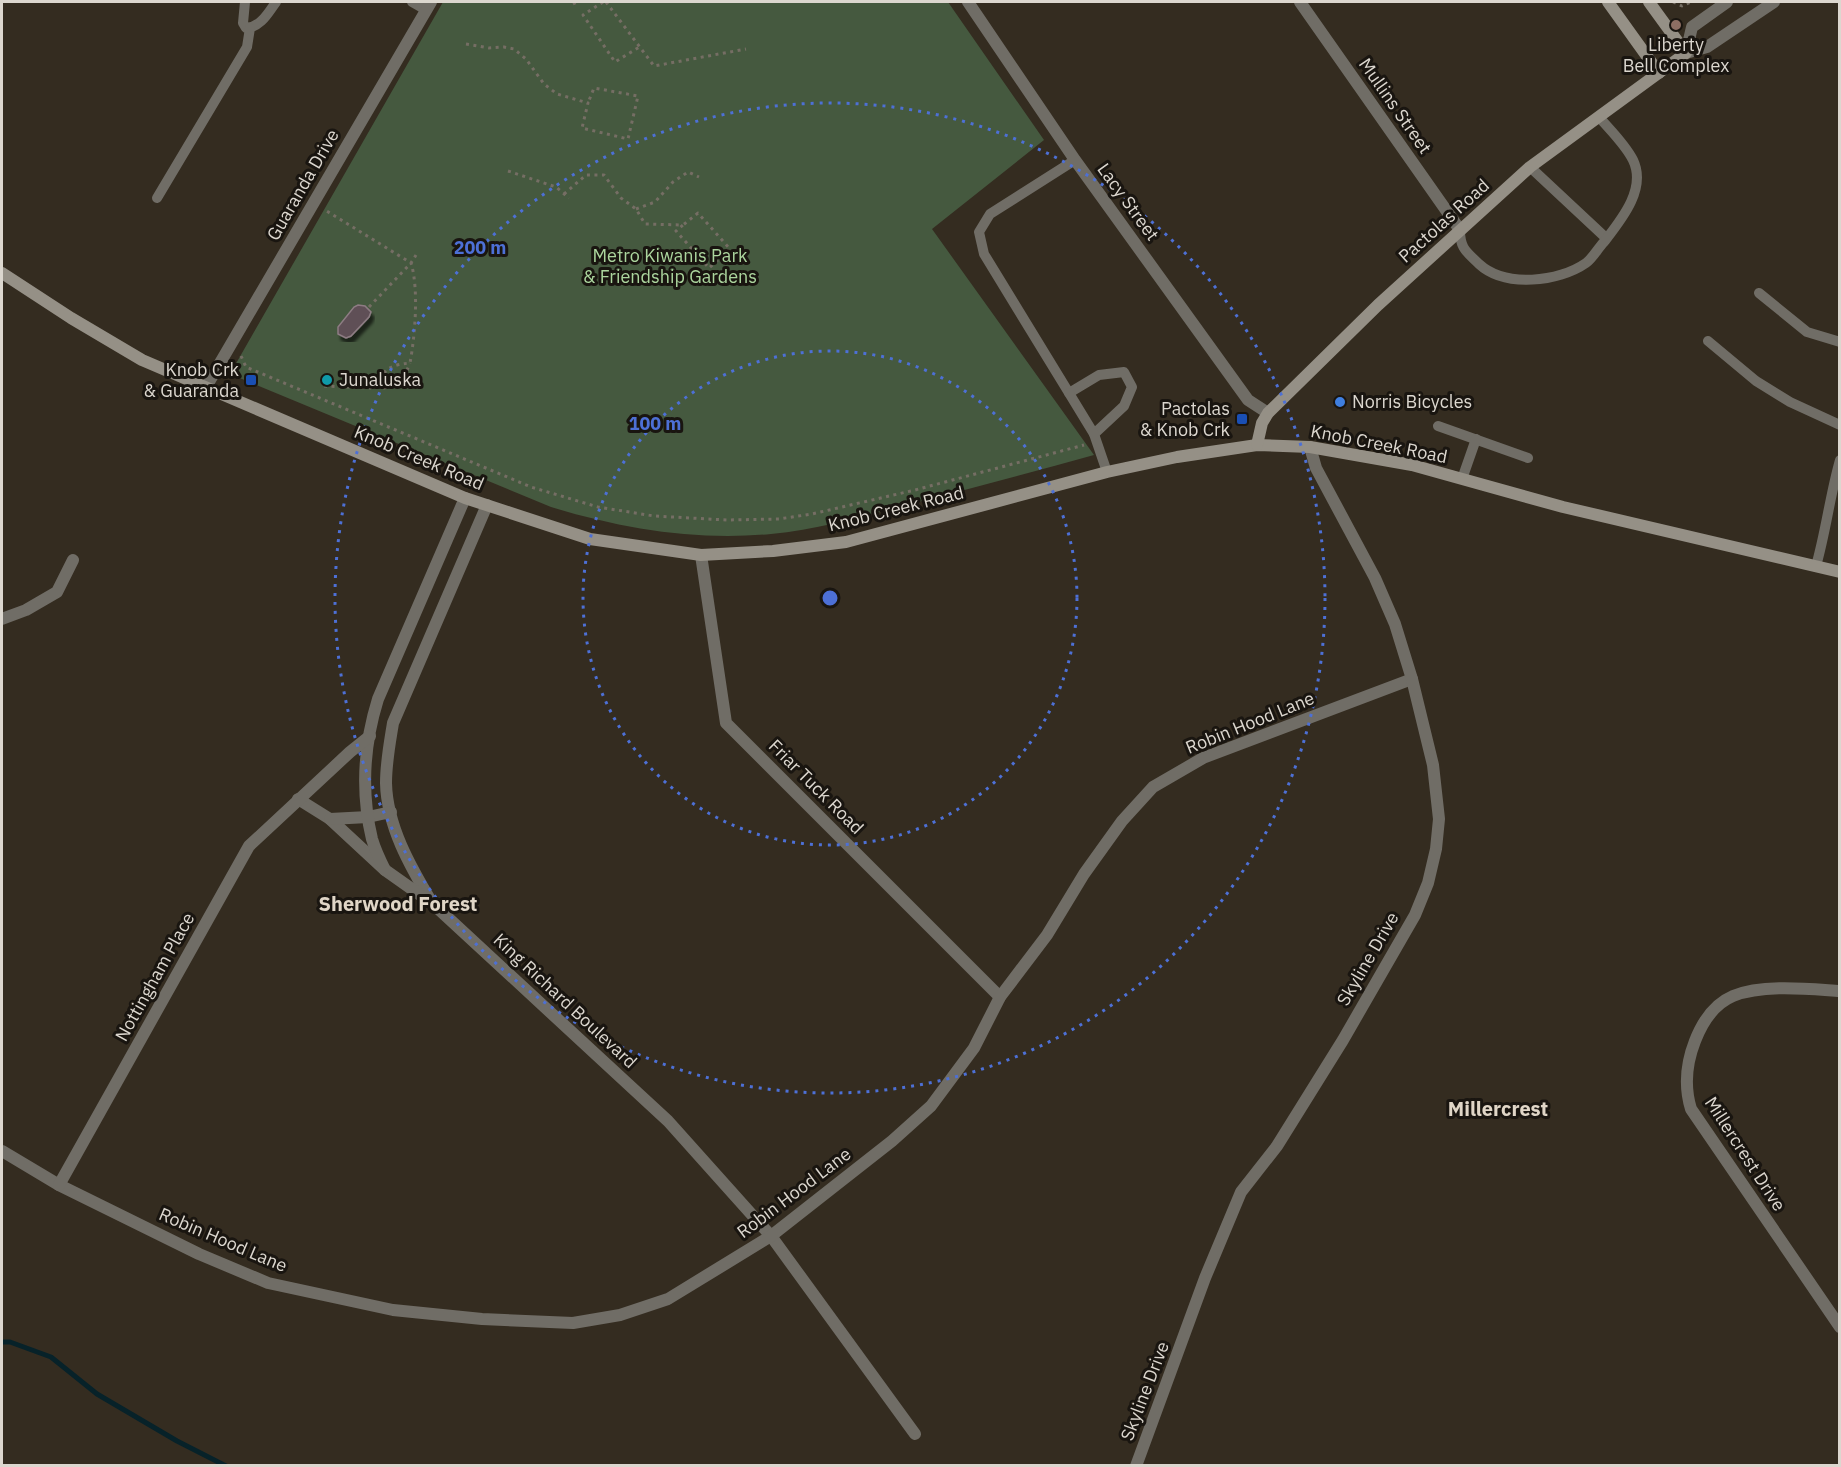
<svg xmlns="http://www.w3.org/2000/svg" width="1841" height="1467" font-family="'IBM Plex Sans',sans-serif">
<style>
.green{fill:#45593f}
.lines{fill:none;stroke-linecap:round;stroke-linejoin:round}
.stream{stroke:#072229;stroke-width:5}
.building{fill:#5f4f56;stroke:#8d7c83;stroke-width:1.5;filter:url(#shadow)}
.path{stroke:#756e64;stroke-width:3;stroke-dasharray:3 4.5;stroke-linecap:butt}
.lane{stroke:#706d66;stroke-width:10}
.street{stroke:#706d66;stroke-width:12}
.secondary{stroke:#959086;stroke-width:12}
.ring{fill:none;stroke:#4d70d6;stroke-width:3;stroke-dasharray:3 6}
.education-dot{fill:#8d6e63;stroke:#191510;stroke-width:2}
.transit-dot{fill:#1a4fb4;stroke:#191510;stroke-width:2}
.culture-dot{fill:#0f9aa8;stroke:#191510;stroke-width:2}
.shop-dot{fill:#3f7fe0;stroke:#191510;stroke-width:2}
.labels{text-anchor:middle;stroke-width:6;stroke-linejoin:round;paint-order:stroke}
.poi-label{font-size:18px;fill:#dcd7cf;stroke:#191510;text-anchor:end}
.street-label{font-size:18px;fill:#dcd7cf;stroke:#191510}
.park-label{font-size:18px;fill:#acd69e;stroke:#191510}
.neighbourhood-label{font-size:20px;font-weight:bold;fill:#e0d6c7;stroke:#191510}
.centre{fill:#4d70d6;stroke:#191510;stroke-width:3}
.ring-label{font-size:18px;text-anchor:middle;font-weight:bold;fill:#4d70d6;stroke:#191510;stroke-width:6;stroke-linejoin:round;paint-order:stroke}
</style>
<defs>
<filter id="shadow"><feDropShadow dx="3" dy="5.5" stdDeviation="1.5" flood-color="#0009"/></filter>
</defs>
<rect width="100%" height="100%" fill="#342c20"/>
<path class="green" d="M443 2H948L1044 140 932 229 1094 455C1037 471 980 486 922 501 872 514 823 529 771 534 696 541 623 529 551 507L230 374Z"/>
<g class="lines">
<path class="stream" d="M2 1342H10L51 1357 97 1394 177 1441 226 1466"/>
</g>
<path class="building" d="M358 305 365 306 371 312 369 317 351 336 346 338 338 334V327L354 307Z"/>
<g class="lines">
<g class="path">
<path d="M603 2 583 15 615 62 641 46"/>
<path d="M606 2 654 66 746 49"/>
<path d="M1673 2 1682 6 1691 2"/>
<path d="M573 4 577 2"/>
<path d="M466 44 489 48 504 47 514 49 526 59 544 84 557 94 588 103 582 128 628 139 638 96 594 88 588 103"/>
<path d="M508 171 556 187 569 198"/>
<path d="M564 194 586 175H604L621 198 636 209 645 224 683 225 676 231 709 268 730 249 698 213 683 225"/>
<path d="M636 209 655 202 673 182 688 172 699 177"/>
<path d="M369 307 411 263 416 255"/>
<path d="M241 356 246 367 531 487 598 507 654 516 727 520 779 519 812 514 915 490 1084 445"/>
<path d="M377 385 384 388C398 384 405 377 410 363"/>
<path d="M324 386 370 388 377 385C385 367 392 365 410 363 415 336 419 289 411 263L325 210"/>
</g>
<g class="lane">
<path d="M245 2 243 23 246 28C261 27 268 13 276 2"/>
<path d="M412 2 426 10"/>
<path d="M1075 160 990 214 979 232 984 254 1069 393 1099 375 1124 372 1132 387 1124 406 1094 434"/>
<path d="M1530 167 1606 238"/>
<path d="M157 198 247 47 250 28"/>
<path d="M1460 230C1460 249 1467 252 1479 264 1505 288 1559 282 1586 263 1593 258 1598 248 1604 242 1621 220 1647 189 1633 160 1625 144 1610 130 1599 117"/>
<path d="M1759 293 1807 332 1840 342"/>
<path d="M1708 341 1756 381 1790 402 1840 425"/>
<path d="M1069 393 1094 434 1107 472"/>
<path d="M1438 426 1528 458"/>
<path d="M1462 479 1476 439"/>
<path d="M1816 566C1826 531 1830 495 1840 460"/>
</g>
<g class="street">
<path d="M968 2 1075 160 1248 400 1268 413"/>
<path d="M1300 2 1460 230"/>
<path d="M1727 2 1692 27 1686 53 1707 47 1774 2"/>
<path d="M206 387 431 2"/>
<path d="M487 505 393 723C390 742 386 762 386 783 387 826 410 866 432 903L668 1121 771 1236 915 1434"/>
<path d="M701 555 726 723 1000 997"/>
<path d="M2 619 26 610 57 592 73 560"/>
<path d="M298 799 330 819 385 870 426 899"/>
<path d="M330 819 368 817 391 812"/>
<path d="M385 870C380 860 375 849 372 839 361 793 364 744 378 699L465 498"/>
<path d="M1840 991C1808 989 1763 984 1733 996 1714 1004 1702 1023 1695 1041 1686 1064 1684 1086 1691 1109L1840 1327"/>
<path d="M2 1151 59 1185 199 1254 268 1283 393 1310 482 1319 573 1323 620 1315 668 1299 771 1236 892 1141 931 1106 974 1048 1000 997 1047 935 1084 874 1122 821 1153 787 1203 758 1412 679"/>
<path d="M59 1185 249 846 350 752 370 736"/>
<path d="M1136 1466 1205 1278 1241 1192 1277 1146 1343 1040 1415 915 1428 883 1436 849 1439 819 1433 765 1412 679 1395 624 1375 578 1316 468 1310 447"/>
</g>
<g class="secondary">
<path d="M1608 2 1659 73"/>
<path d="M2 273 71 318 142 360 465 498 590 539 701 555 773 551 846 542 1107 472 1177 457 1257 445 1310 447 1412 465 1563 507 1840 572"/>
<path d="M1257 445 1262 423 1268 413 1378 305 1530 167 1686 53 1649 2"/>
</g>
</g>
<g class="ring">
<circle cx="830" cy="598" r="247"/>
<circle cx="830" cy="598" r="495"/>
</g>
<circle class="education-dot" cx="1676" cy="25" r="6"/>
<g class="transit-dot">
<rect x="245" y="374" width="12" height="12" rx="3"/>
<rect x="1236" y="413" width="12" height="12" rx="3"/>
</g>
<circle class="culture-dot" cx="327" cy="380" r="6"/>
<circle class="shop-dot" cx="1340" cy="402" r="6"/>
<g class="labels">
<g class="poi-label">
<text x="1676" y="51" text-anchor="middle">Liberty<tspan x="1676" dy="21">Bell Complex</tspan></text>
<text x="239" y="376">Knob Crk<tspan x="239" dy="21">&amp; Guaranda</tspan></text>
<text x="339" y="386" text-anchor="start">Junaluska</text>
<text x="1352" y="408" text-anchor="start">Norris Bicycles</text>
<text x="1230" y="415">Pactolas<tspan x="1230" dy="21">&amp; Knob Crk</tspan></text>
</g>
<g class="street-label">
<text transform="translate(1395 106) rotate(55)" y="6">Mullins Street</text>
<text transform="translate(303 185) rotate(-60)" y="6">Guaranda Drive</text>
<text transform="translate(1128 202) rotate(54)" y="6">Lacy Street</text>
<text transform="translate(1444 221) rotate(-42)" y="6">Pactolas Road</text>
<text transform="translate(1379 444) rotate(11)" y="6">Knob Creek Road</text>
<text transform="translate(419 458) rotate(23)" y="6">Knob Creek Road</text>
<text transform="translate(896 509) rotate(-14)" y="6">Knob Creek Road</text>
<text transform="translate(1250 723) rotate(-22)" y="6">Robin Hood Lane</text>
<text transform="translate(816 787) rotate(45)" y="6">Friar Tuck Road</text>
<text transform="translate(1368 959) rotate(-60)" y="6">Skyline Drive</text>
<text transform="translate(155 977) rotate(-61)" y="6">Nottingham Place</text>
<text transform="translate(565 1001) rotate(43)" y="6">King Richard Boulevard</text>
<text transform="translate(1745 1154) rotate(57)" y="6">Millercrest Drive</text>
<text transform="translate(794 1193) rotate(-37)" y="6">Robin Hood Lane</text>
<text transform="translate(223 1240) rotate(23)" y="6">Robin Hood Lane</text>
<text transform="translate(1145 1391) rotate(-69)" y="6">Skyline Drive</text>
</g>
<g class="park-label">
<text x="670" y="262">Metro Kiwanis Park<tspan x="670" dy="21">&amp; Friendship Gardens</tspan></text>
</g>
<g class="neighbourhood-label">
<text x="398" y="911">Sherwood Forest</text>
<text x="1498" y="1116">Millercrest</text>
</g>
</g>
<circle cx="830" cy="598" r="9" class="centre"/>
<g class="ring-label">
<text x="480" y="254">200 m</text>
<text x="655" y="430">100 m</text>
</g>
<rect width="1841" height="1467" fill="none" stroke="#dcd7cf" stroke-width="6"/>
</svg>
